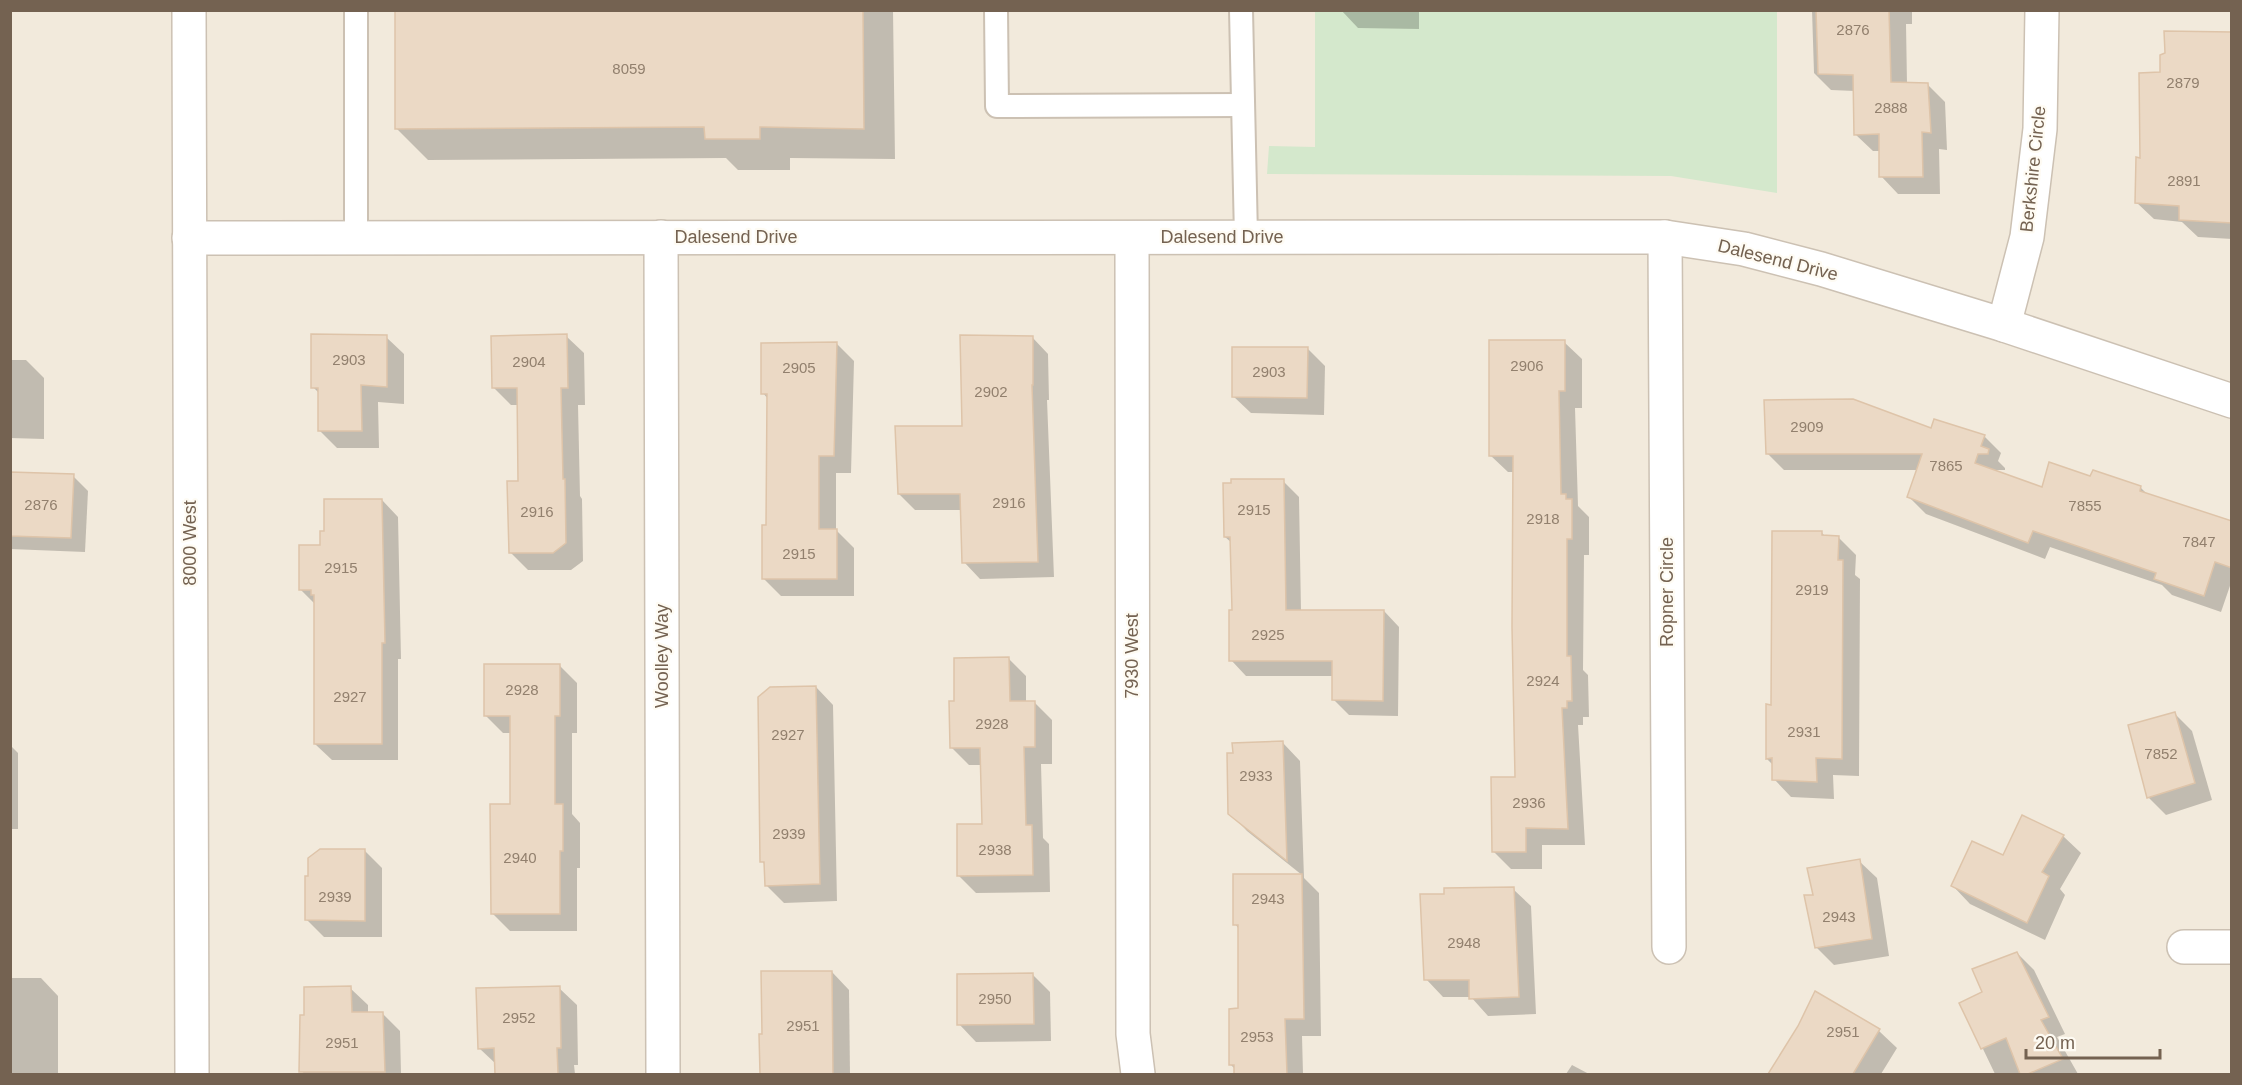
<svg xmlns="http://www.w3.org/2000/svg" width="2242" height="1085" font-family="Arial,sans-serif">
<style>
.residential{fill:#f2eadc}
.green{fill:#d4e8cc}
.shadow{fill:#0003}
.building{fill:#ebd9c5;stroke:#dec4a9;stroke-width:1.5}
.lines{fill:none;stroke-linecap:round;stroke-linejoin:round}
.service-casing{stroke:#ccc1b3;stroke-width:26}
.minor-casing{stroke:#ccc1b3;stroke-width:36}
.tertiary-casing{stroke:#ccc1b3;stroke-width:36}
.service{stroke:#fff;stroke-width:22}
.minor{stroke:#fff;stroke-width:33}
.tertiary{stroke:#fff;stroke-width:33}
.labels{text-anchor:middle;stroke-width:4.5;stroke-linejoin:round;paint-order:stroke}
.number-label{font-size:15px;fill:#92806e}
.street-label{font-size:18px;fill:#746251;stroke:#fefbf3}
</style>
<rect width="100%" height="100%" fill="#fbf7ed"/>
<rect class="residential" x="11" y="11" width="2220" height="1063"/>
<path class="green" d="M1315 11H1777V193L1671 176 1267 174 1269 146 1315 147Z"/>
<g class="shadow">
<path d="M397 10H893L895 159 790 158V170H738L726 158 428 160 397 129Z"/>
<path d="M1341 10H1419V29L1358 28Z"/>
<path d="M1812 10H1912V24H1906L1907 84H1927L1945 102 1947 150 1939 149 1940 194H1898L1881 176 1880 151H1873L1855 134V91L1831 90 1814 73Z"/>
<path d="M2232 33V239L2198 237 2182 222 2154 219 2136 202 2141 159 2161 74Z"/>
<path d="M566 336 584 353 585 405H578L580 496 582 499 583 561 571 570H528L510 552 520 482 519 405H511L493 387Z"/>
<path d="M386 337 404 354V404L378 402 379 448H337L320 431 319 393 313 387Z"/>
<path d="M1032 337 1048 354 1049 400H1047L1054 577 980 579 964 562 962 510H915L899 494 963 428Z"/>
<path d="M1564 342 1582 359V408H1575L1578 506 1589 517V555H1584L1583 670 1588 675 1589 717H1583V725H1578L1585 845H1542V869H1511L1494 852 1517 778 1515 472H1508L1490 455Z"/>
<path d="M836 343 854 361 851 473H836V530L854 548V596H781L763 578 767 527 768 399 763 393Z"/>
<path d="M1307 348 1325 366 1324 415 1251 413 1233 396Z"/>
<path d="M10 360H26L44 378V439L10 438Z"/>
<path d="M1932 430 1984 436 2001 453 1998 461 2005 468V470H1991L2043 488 2091 478 2140 487 2148 495 2232 523V580L2221 612 2172 595 2162 585 2050 547 2045 559 1926 514 1909 497 1918 470H1784L1767 453Z"/>
<path d="M10 473 73 476 88 491 85 552 10 549Z"/>
<path d="M1283 481 1299 497 1301 611H1384L1399 627 1398 716 1349 715 1333 699 1334 676H1246L1231 660 1234 611 1232 543 1225 537Z"/>
<path d="M382 500 398 517 401 659H398V760H332L315 744V604L301 590 321 546Z"/>
<path d="M1822 533 1826 537H1838L1856 555 1855 575 1860 579 1859 776 1833 775 1834 799 1791 797 1774 779 1773 765 1767 759 1772 706Z"/>
<path d="M1009 659 1026 676V702H1034L1052 720V764H1041L1043 838 1049 844 1050 892 976 893 959 876 984 825 982 765H969L951 747 955 702Z"/>
<path d="M559 665 577 683V733H572V814L580 823V868H577V931H510L492 913 511 805V733H503L486 716Z"/>
<path d="M816 687 833 705 837 901 784 903 766 885 765 865 762 861Z"/>
<path d="M2175 714 2192 731 2212 800 2166 815 2149 798 2129 726Z"/>
<path d="M1283 743 1300 761 1304 878 1319 893 1321 1036H1302L1303 1074H1236V1070L1230 1064 1239 1009V929L1235 924V875H1302L1247 831 1230 813Z"/>
<path d="M10 745 18 753V829H10Z"/>
<path d="M2063 836 2081 853 2060 889 2065 895 2045 940 1970 904 1953 886 2003 857Z"/>
<path d="M364 850 382 868V937H324L306 919Z"/>
<path d="M1859 861 1877 878 1889 956 1834 965 1816 947 1815 896Z"/>
<path d="M1513 889 1531 906 1536 1014 1488 1016 1471 997H1443L1426 979 1446 895Z"/>
<path d="M2017 953 2034 970 2065 1034 2057 1037 2078 1074H1995L1961 1003 1984 993Z"/>
<path d="M832 972 849 990 850 1074H761V1035Z"/>
<path d="M1033 975 1050 992 1051 1041 976 1042 959 1024Z"/>
<path d="M10 978H41L58 996V1074H10Z"/>
<path d="M350 988 368 1005V1013H382L400 1031 401 1074H305L301 1071Z"/>
<path d="M559 988 577 1005 578 1065H574L575 1074H496V1064L479 1048Z"/>
<path d="M1816 993 1879 1031 1897 1048 1881 1074H1777L1772 1070 1800 1026Z"/>
<path d="M1572 1065 1589 1074H1566Z"/>
</g>
<g class="building">
<path d="M395 10H863L864 129 760 127V139H705L704 127 395 129Z"/>
<path d="M1816 10H1889L1891 82 1928 83 1931 133 1922 132 1923 177H1879V134L1854 135 1853 75 1818 74Z"/>
<path d="M2164 31 2232 32V223L2179 220V206L2135 203 2136 157 2140 158 2139 73 2160 72V55L2165 53Z"/>
<path d="M311 334 387 335V387L361 385 362 431H318V388H311Z"/>
<path d="M567 334 568 388H561L563 479H565L566 543 553 553H509L507 481H518L517 388H492L491 336Z"/>
<path d="M960 335 1033 336V385H1032L1038 562 962 563 960 494H898L895 426H962Z"/>
<path d="M1489 340H1565V391H1559L1561 494H1566V499H1572V539H1567V656H1571L1572 701H1567V708H1562L1568 829 1526 828V852H1492L1491 777H1515L1512 627 1513 456H1489Z"/>
<path d="M837 342 834 456H819V529H837V579H762V525H766L767 394H761V343Z"/>
<path d="M1232 347H1308L1307 398 1232 397Z"/>
<path d="M1853 399 1931 428 1934 419 1985 435 1981 446 1989 449 1988 454H1978L1975 463 2042 487 2049 462 2090 476 2093 470 2141 486 2140 491 2232 521V568L2215 562 2204 596 2154 579 2156 573 2033 531 2028 543 1907 497 1922 454H1766L1764 400Z"/>
<path d="M10 472 74 474 71 538 10 536Z"/>
<path d="M1231 479H1284L1286 610H1384L1383 701 1332 700V661H1229V610H1232L1230 537H1224L1223 483H1231Z"/>
<path d="M324 499H382L385 643H382V744H314V595H311V590H299V545H320V531H324Z"/>
<path d="M1772 531H1822V535L1839 536 1838 560H1843L1842 759 1816 758 1817 782 1772 780V758L1766 759V704L1771 705Z"/>
<path d="M1009 657 1010 701H1035V747H1024L1026 825H1032L1033 875 957 876V824H982L980 748H950L949 701H954V658Z"/>
<path d="M484 664H560V716H555V804H563V851H560V914H491L490 804H510V716H484Z"/>
<path d="M816 686 820 884 765 886 764 862H760L758 697 770 687Z"/>
<path d="M2175 712 2195 783 2147 798 2128 725Z"/>
<path d="M1283 741 1287 861 1228 814 1227 753H1233L1232 743Z"/>
<path d="M2022 815 2064 835 2042 872 2049 876 2027 923 1951 886 1972 841 2003 855Z"/>
<path d="M320 849H365V921L305 920V876H308V858Z"/>
<path d="M1860 859 1872 939 1815 948 1804 895H1813L1807 868Z"/>
<path d="M1233 874H1302L1304 1019H1285L1287 1074H1234V1065H1229V1009L1238 1008V925H1233Z"/>
<path d="M1514 887 1519 997 1469 999V980H1424L1420 894H1444V888Z"/>
<path d="M2017 952 2049 1017 2041 1020 2063 1059 2028 1074H2020L2006 1038 1981 1049 1959 1003 1982 992 1972 969Z"/>
<path d="M761 971H832L833 1074H760L759 1034H762Z"/>
<path d="M1033 973 1034 1024 957 1025V974Z"/>
<path d="M351 986 352 1012H383L385 1072H299L300 1015H304V987Z"/>
<path d="M560 986 561 1048H557L558 1074H495L494 1048 478 1049 476 988Z"/>
<path d="M1815 991 1880 1029 1853 1074H1768L1798 1026Z"/>
</g>
<g class="lines">
<g class="service-casing">
<g id="service">
<path d="M996 10 997 106 1243 105"/>
<path d="M1241 10 1246 237"/>
<path d="M356 239V10"/>
</g>
</g>
<g class="minor-casing">
<g id="minor">
<path d="M661 237 663 1074"/>
<path d="M1665 237 1669 947"/>
<path d="M189 238 1665 237 1744 249 1821 269 2004 325 2232 401"/>
<path d="M1132 238 1133 1034 1138 1074"/>
<path d="M2004 325 2027 237 2040 129 2042 10"/>
<path d="M2184 947H2232"/>
</g>
</g>
<g class="tertiary-casing">
<path id="tertiary" d="M189 10 192 1074"/>
</g>
<use href="#service" class="service"/>
<use href="#minor" class="minor"/>
<use href="#tertiary" class="tertiary"/>
</g>
<g class="labels">
<g class="number-label">
<text x="1853" y="35">2876</text>
<text x="629" y="74">8059</text>
<text x="2183" y="88">2879</text>
<text x="1891" y="113">2888</text>
<text x="2184" y="186">2891</text>
<text x="349" y="365">2903</text>
<text x="529" y="367">2904</text>
<text x="1527" y="371">2906</text>
<text x="799" y="373">2905</text>
<text x="1269" y="377">2903</text>
<text x="991" y="397">2902</text>
<text x="1807" y="432">2909</text>
<text x="1946" y="471">7865</text>
<text x="1009" y="508">2916</text>
<text x="41" y="510">2876</text>
<text x="2085" y="511">7855</text>
<text x="1254" y="515">2915</text>
<text x="537" y="517">2916</text>
<text x="1543" y="524">2918</text>
<text x="2199" y="547">7847</text>
<text x="799" y="559">2915</text>
<text x="341" y="573">2915</text>
<text x="1812" y="595">2919</text>
<text x="1268" y="640">2925</text>
<text x="1543" y="686">2924</text>
<text x="522" y="695">2928</text>
<text x="350" y="702">2927</text>
<text x="992" y="729">2928</text>
<text x="1804" y="737">2931</text>
<text x="788" y="740">2927</text>
<text x="2161" y="759">7852</text>
<text x="1256" y="781">2933</text>
<text x="1529" y="808">2936</text>
<text x="789" y="839">2939</text>
<text x="995" y="855">2938</text>
<text x="520" y="863">2940</text>
<text x="335" y="902">2939</text>
<text x="1268" y="904">2943</text>
<text x="1839" y="922">2943</text>
<text x="1464" y="948">2948</text>
<text x="995" y="1004">2950</text>
<text x="519" y="1023">2952</text>
<text x="803" y="1031">2951</text>
<text x="1843" y="1037">2951</text>
<text x="1257" y="1042">2953</text>
<text x="342" y="1048">2951</text>
</g>
<g class="street-label">
<text transform="translate(2033 169) rotate(-84)" y="6">Berkshire Circle</text>
<text x="736" y="243">Dalesend Drive</text>
<text x="1222" y="243">Dalesend Drive</text>
<text transform="translate(1778 260) rotate(14)" y="6">Dalesend Drive</text>
<text transform="translate(190 543) rotate(-90)" y="6">8000 West</text>
<text transform="translate(1667 592) rotate(-90)" y="6">Ropner Circle</text>
<text transform="translate(662 656) rotate(-90)" y="6">Woolley Way</text>
<text transform="translate(1132 656) rotate(-90)" y="6">7930 West</text>
</g>
</g>
<rect width="2242" height="1085" fill="none" stroke="#746251" stroke-width="24"/>
<path d="M2026 1049v9h134v-9" fill="none" stroke="#746251" stroke-width="3"/>
<text x="2035" y="1049" font-size="18" fill="#746251" stroke="#fefbf3" stroke-width="4.5" paint-order="stroke">20 m</text>
</svg>
